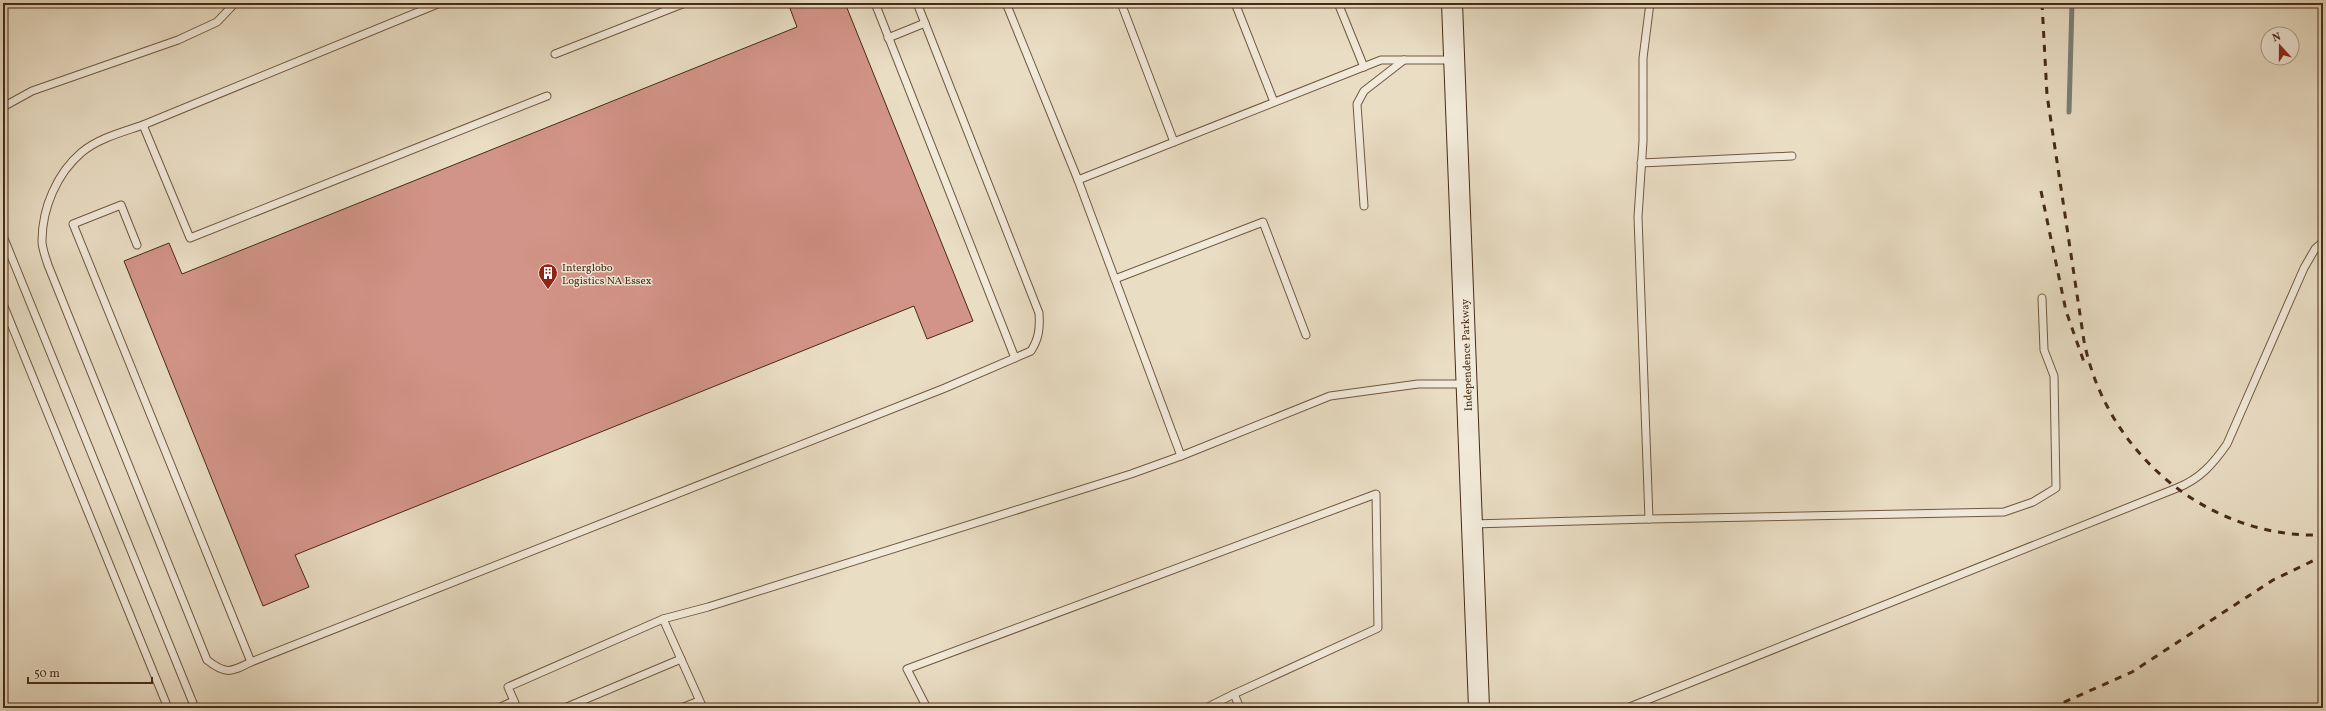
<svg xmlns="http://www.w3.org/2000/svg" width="2326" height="711" font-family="Vollkorn,serif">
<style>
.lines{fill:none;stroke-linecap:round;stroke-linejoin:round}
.stream{stroke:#798179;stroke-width:5}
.building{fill:#d29488;stroke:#472b13}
.service-casing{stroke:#70583f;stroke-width:9}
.secondary-casing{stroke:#472b13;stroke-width:22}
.service{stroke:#f1e9d9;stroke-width:7}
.secondary{stroke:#f1e9d9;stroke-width:20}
.rail{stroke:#472b13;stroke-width:3;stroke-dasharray:7 7;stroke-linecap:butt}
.labels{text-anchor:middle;stroke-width:3;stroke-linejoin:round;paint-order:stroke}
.poi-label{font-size:11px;fill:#472b13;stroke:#f1e9d9;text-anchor:start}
.street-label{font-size:11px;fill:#472b13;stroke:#f1e9d9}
</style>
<rect width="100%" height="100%" fill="#e9ddc4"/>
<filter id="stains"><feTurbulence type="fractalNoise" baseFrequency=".005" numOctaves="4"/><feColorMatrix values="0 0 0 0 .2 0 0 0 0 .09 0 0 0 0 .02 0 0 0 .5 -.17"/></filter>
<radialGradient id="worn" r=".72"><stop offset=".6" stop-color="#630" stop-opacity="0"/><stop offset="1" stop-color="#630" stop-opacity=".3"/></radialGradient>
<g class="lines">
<path class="stream" d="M2069 112 2072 3"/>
</g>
<path class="building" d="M788 3H845L973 321 927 339 914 306 295 555 309 587 263 606 124 261 169 243 182 274 797 27Z"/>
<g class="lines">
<g class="service-casing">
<g id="service">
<path d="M875 3 1015 358"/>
<path d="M1006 3 1078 180 1181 456"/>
<path d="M1121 3 1174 142"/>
<path d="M1235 3 1274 102"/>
<path d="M1338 3 1364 67"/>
<path d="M888 38 925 23"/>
<path d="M555 54 685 3"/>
<path d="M3 107 32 91 178 40 217 22 235 3"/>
<path d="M143 125 440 3"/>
<path d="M1641 163 1792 156"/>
<path d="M1078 180 1381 60H1452"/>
<path d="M1364 206 1357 104 1364 91 1404 60"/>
<path d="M3 236 195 708"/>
<path d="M137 245 121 205 73 224 251 662 945 388 1031 351C1039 338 1040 329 1039 313L917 3"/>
<path d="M1115 279 1263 222 1306 335"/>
<path d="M3 304 168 708"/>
<path d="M1649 519 2004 512 2033 502 2056 488 2054 376 2044 350 2042 298"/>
<path d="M1472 524 1649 519 1638 217 1643 141V58L1650 3"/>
<path d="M663 619 703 708"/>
<path d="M251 662C231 672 226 675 207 660L48 265C46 258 42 249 42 241 42 208 57 173 82 152 99 138 123 132 143 125L190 238 547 96"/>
<path d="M567 707 681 659"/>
<path d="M498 708 514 701"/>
<path d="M517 708 508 687 663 619 708 607 1131 474 1181 456 1330 396 1418 384H1465"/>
<path d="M681 708 699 701"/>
<path d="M927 708 907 669 1376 494 1378 628 1234 694 1240 708"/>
<path d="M1206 708 1234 694"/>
<path d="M1627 708 2177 488C2200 479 2213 464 2227 444L2304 268 2315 249 2323 242"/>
</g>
</g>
<g class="secondary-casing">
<path id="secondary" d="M1452 3 1479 708"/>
</g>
<use href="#service" class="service"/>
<use href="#secondary" class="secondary"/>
<g class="rail">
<path d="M2042 3 2047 95 2084 341C2106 453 2208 539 2323 535"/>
<path d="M2041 191 2066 311 2085 365"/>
<path d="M2051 708 2132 672 2273 580 2323 556"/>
</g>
</g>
<defs>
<g id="building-pin" transform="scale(1)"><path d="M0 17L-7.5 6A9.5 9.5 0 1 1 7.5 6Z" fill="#8f2418" stroke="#f1e9d9"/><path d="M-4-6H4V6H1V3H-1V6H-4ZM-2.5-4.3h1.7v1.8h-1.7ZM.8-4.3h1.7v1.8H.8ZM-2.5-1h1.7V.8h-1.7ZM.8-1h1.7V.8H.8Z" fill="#fff"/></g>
</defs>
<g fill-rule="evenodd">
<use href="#building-pin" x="548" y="273"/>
</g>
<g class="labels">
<g class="poi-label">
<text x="562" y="271">Interglobo<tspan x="562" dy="13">Logistics NA Essex</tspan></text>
</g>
<g class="street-label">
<text transform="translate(1466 355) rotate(-92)" y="4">Independence Parkway</text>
</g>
</g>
<rect width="2326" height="711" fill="none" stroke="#e9ddc4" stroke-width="16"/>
<rect x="4" y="4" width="2318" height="703" fill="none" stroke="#472b13" stroke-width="2"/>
<rect x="8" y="8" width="2310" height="695" fill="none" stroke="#472b13"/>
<g transform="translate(2280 46) rotate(339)"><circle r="19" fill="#f1e9d9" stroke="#ad9d8a"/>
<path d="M0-3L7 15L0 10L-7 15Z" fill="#8f2418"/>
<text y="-6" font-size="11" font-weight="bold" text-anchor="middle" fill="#472b13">N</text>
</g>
<path d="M28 677v6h124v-6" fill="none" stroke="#472b13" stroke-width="2"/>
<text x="34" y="677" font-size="12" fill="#472b13" stroke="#f1e9d9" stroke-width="3" paint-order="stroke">50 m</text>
<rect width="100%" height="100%" filter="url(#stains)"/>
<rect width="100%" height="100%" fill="url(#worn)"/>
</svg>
